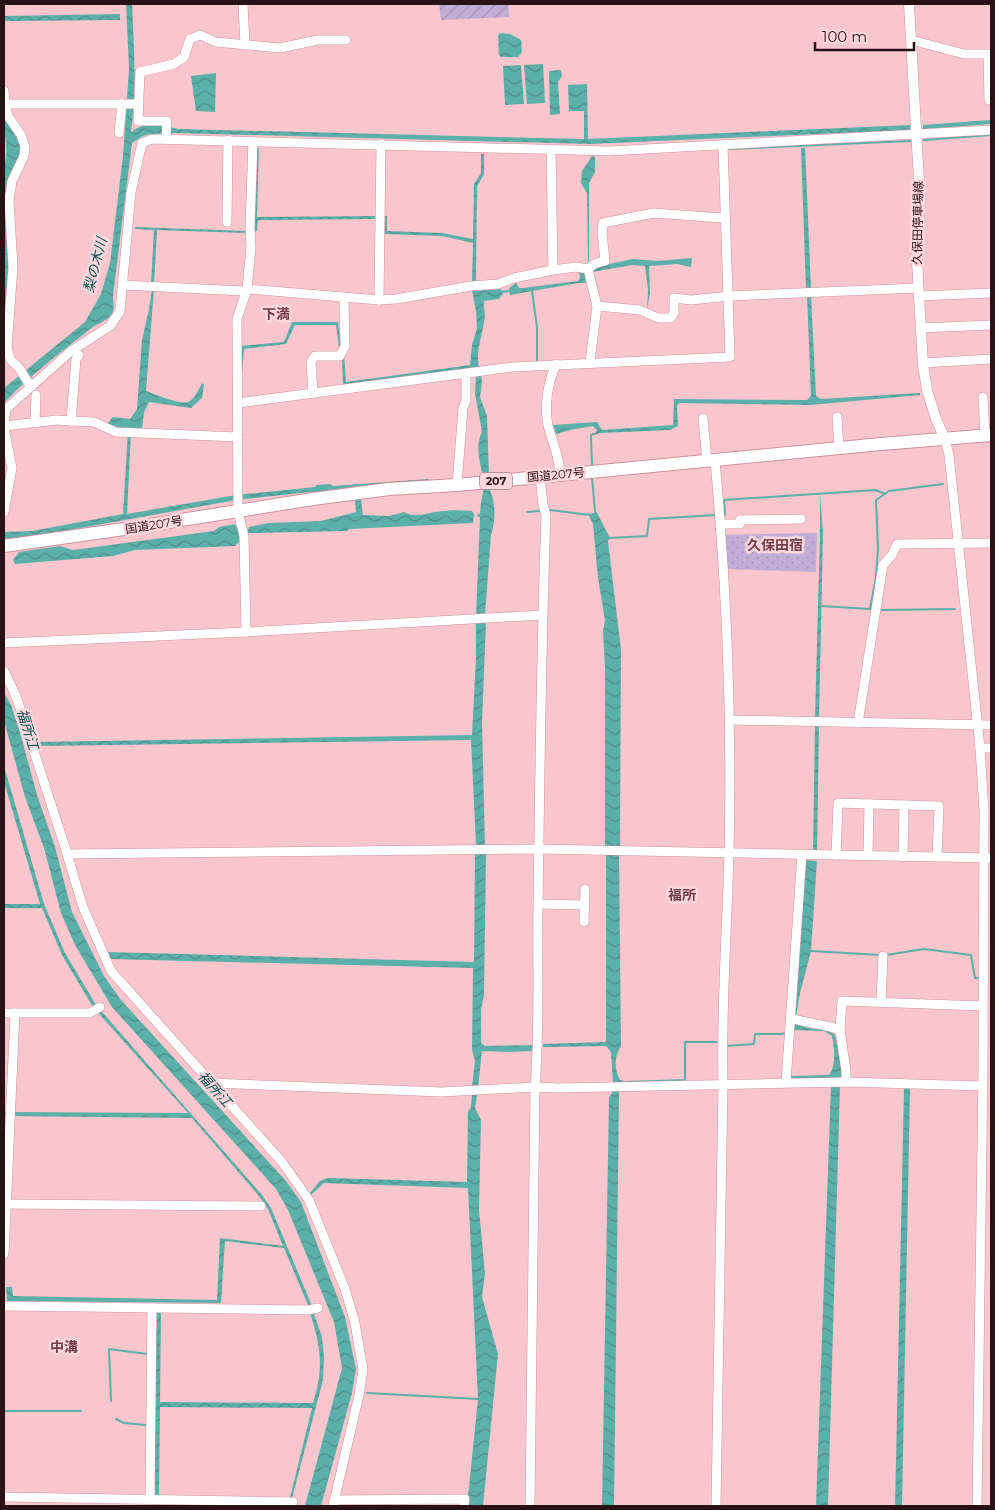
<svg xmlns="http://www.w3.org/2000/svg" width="995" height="1510" font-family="Montserrat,'Noto Sans JP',sans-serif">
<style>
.grass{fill:url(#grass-dots)}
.garden{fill:url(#garden-furrows)}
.water{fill:url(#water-waves)}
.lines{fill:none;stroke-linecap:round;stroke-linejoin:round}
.stream{stroke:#5cb0aa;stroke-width:2}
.minor-casing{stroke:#ce929c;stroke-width:10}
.major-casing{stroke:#ce929c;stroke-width:11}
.highway-casing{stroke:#ce929c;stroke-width:14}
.minor{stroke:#fff;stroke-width:9}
.major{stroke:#fff;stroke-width:10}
.highway{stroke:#fff;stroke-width:12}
.labels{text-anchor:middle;stroke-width:5;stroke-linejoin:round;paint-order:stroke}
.shield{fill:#fed7dc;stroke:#684d51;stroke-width:1}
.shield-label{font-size:11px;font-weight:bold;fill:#281216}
.street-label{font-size:12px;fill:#281216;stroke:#fed7dc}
.water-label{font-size:14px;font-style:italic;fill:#06534f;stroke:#fed7dc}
.neighbourhood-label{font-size:14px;font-weight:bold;fill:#723e48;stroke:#fed7dc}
</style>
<defs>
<pattern id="grass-dots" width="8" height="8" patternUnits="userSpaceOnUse" patternTransform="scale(1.25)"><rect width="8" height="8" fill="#c2add6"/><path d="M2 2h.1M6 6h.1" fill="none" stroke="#a794b7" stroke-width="1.8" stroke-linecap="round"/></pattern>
<pattern id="garden-furrows" width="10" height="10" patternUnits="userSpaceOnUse" patternTransform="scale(1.25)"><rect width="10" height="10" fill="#c2add6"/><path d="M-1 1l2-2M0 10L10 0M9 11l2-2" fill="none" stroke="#a794b7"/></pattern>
<pattern id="water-waves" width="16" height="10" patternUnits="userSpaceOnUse" patternTransform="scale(1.25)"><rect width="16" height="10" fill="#5cb0aa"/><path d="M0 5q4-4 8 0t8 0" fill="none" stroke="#4c8e89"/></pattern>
</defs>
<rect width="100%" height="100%" fill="#f9c6cd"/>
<path class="grass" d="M817 533 816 572 721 569 718 535Z"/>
<path class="garden" d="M439 4H509V17L441 20Z"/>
<g class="water">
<path d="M126 4H132C134 47 137 89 131 132H132C144 121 163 125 178 129L584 139V111H569L568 85 587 84 588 139 910 125V130L589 144 176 133 150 134 143 136 132 143 113 296C113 302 115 310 111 315 106 322 95 324 89 330 60 353 29 376 4 403V388L85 322 101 294 110 263 123 156 129 69Z"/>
<path d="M120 14V20L4 21V16Z"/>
<path d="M500 33 510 34 521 40 522 52 518 57H501L499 55 498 36Z"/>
<path d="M543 64 545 103 527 104 524 65Z"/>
<path d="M521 65 524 104 505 105 503 66Z"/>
<path d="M561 70 562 76 558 82 560 114 550 115 549 71Z"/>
<path d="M216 73 215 112 196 111 191 76Z"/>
<path d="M4 118 19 141 21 152 8 182 9 272 4 335V167C9 151 4 135 4 118Z"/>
<path d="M991 120V124L923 129V125Z"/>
<path d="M257 148H259L257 217 377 216V219L258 220 257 231 247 233 157 230 154 283H151L154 230 135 229V227L246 231Z"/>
<path d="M801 148H805L811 289 806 290Z"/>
<path d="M481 154H484V174L477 186 476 281 472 282 473 243 442 236 384 234 383 216H387V231L442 233 473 239 474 184 481 173Z"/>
<path d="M592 156 595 157V172L589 183V261L588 262 587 193 581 183 582 171Z"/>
<path d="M692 258 691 267 677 264 649 266 650 293 647 309 648 290 645 266 632 265 592 272V270L595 267 633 259 658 261Z"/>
<path d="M579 272H583L587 277 585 279 586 283H578L510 295 509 288 516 283 519 288H523L578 281 580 278Z"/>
<path d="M152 289H154L146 391C154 394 180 405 188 402 195 399 199 389 202 383L204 385 202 398 191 408 149 402 144 412 142 429 131 431 127 514 236 495 315 487 316 485 330 484 333 486 428 479 431 483 350 491 310 492 236 500 53 533 4 539V532L32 531 123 514 128 431 107 424 113 417 130 419 137 409 142 340 149 309Z"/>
<path d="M475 289 476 291 501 289 503 294 499 299 484 301C483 306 485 311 485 316 483 334 475 351 479 368L343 386 342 358 344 353 346 382 470 365 472 345 477 328 476 312 472 290Z"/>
<path d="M807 296H811L816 396 821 399 920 393V395L810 405 680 403 677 405 678 426 670 430 600 433 591 436 590 434 595 433 597 430 593 426 570 430 556 434 553 425 597 422 602 430 673 425 674 399 807 400 811 396Z"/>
<path d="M292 322H338L341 344 339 348 336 325H295L286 344 244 349 242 373 240 374 241 346 284 342Z"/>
<path d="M481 374 482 383 480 397 487 416 489 476 483 477C480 463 475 444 482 432L475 394 476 375Z"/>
<path d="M488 486C496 500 496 520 491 535L485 615 476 616 480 517H478L477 514H480L481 503 484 487Z"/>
<path d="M820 493 823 534 819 717H815L820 534Z"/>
<path d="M355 500H361L363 515 389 516 404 512C414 518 425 514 435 512 447 510 460 510 472 511L474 514 473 523 349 529 347 531 249 533 240 535 239 542 235 546 135 550 113 556 15 564 13 560 19 552 60 546 73 550 214 531 219 527 235 524 238 530H248L249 527 269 523 321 521 356 512Z"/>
<path d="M595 509 610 538 608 541 621 649 620 847 605 846V667L603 631 605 620 598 578 593 524 588 514 594 513Z"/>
<path d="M476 622H486L482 723 485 845H476L471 740 36 746V742L472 735 476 658Z"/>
<path d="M4 693 11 705 20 732 37 795 55 847 72 912 104 976 121 1000 286 1181 301 1202 345 1317 356 1369 352 1393 321 1506H305L342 1368 334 1322 288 1210 276 1189 112 1007 75 945 61 913 44 848 25 797 4 721Z"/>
<path d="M815 724H819L817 852H813Z"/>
<path d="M4 766 44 904 65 953 96 1005 262 1195 271 1208 312 1306 308 1305 284 1248 225 1241 221 1303 7 1301 6 1287H12L13 1296 217 1300 220 1238 283 1246 268 1209 259 1196 192 1118 4 1116V1112L188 1113 93 1007 62 955 42 908H4V904H40L4 782Z"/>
<path d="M475 852H486L484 996 481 1009V1043L485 1046 534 1045V1051L508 1052 482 1051 478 1088 472 1087 475 1061 472 1050 473 968 109 959 108 952 474 962Z"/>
<path d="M606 854H619L621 1046C614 1057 614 1068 620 1080L627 1082 622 1084H613L611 1052 606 1046 543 1047V1044L606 1042Z"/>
<path d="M806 860 817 861 811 951 800 993 796 1017 795 1016Z"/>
<path d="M794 1021C810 1033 820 1025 835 1035L843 1077 840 1080 832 1079 830 1078H787L788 1076 829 1075C837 1065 834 1047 832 1036L824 1031 792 1030Z"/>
<path d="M831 1086H840L828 1506H816Z"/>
<path d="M904 1088H910L902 1506H895Z"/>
<path d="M613 1091H619L614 1506H602L609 1098Z"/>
<path d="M472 1094 477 1095 475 1108 481 1120 479 1210 485 1273 482 1297 498 1354 483 1506H467L478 1399 468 1188 324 1183 311 1195 310 1193 320 1181 328 1178 467 1182 468 1112 471 1107Z"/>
<path d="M156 1311H161L160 1402 313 1403C324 1369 321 1346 310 1313L313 1311 322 1337 324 1357 323 1380 290 1506 289 1502 312 1408 160 1407 159 1495H154Z"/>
</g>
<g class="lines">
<g class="stream">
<path d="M924 140 991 135"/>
<path d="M727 149 910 141"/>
<path d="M532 291 537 327V361"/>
<path d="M502 292 509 291"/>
<path d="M591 436 592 465"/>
<path d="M592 478 595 511"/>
<path d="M550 510 590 515"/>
<path d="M527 512 540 511"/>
<path d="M725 515 724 500 876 490 885 494"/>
<path d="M609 538 647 536 649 519 716 515"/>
<path d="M821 606 870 609 876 577 878 548 876 500 889 491 943 484"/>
<path d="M880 610 955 609"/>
<path d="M811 951 881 955"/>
<path d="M886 955 924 949 971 955 975 978H980"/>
<path d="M725 1046 754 1044 755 1034H782L786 1033"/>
<path d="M627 1082 685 1080V1042H717"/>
<path d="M367 1393 478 1399"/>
<path d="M111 1401 109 1349 147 1354"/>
<path d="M4 1411H81"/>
<path d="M116 1419 124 1423 146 1425"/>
</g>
<g class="minor-casing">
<g id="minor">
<path d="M243 4 245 45"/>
<path d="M911 40 964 54H988L989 100"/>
<path d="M4 91 5 104 8 116 21 135 25 147 24 156 12 181 9 200 13 267 7 347 10 359 19 368 31 387"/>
<path d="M5 104H138"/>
<path d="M119 133 122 104"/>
<path d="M166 139 167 121H138L140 72 174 64 184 57 190 39 200 35 216 42 280 48 318 40H346"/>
<path d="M551 150 553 270"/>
<path d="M227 222 228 140"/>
<path d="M588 269 594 264 605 261 602 233 603 223 654 213 722 218 725 216"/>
<path d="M588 269 597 306 590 362"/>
<path d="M122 285 243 291 246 293"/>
<path d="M247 289 379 300 396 299 471 286 498 284 514 278 553 270 576 267 588 269"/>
<path d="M918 296 991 293"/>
<path d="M379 300 381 144"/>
<path d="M597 306 640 310 658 318H671L674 313V298L691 300 729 296 918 288"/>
<path d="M920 328 991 325"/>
<path d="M923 363 991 359"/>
<path d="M556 364C548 382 544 406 548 425 552 442 560 457 560 475"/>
<path d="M313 393 311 362 315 356H340L345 346 344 297"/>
<path d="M983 397 985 436"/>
<path d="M238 403 513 367 730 357 723 145"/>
<path d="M837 417 839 448"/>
<path d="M703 418 707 462"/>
<path d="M71 421 76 359 79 355"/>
<path d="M35 423 36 395"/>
<path d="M4 424 6 409 71 351 110 326 120 311 131 192 142 143 152 139 609 151 991 130"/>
<path d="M4 426 57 420 71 421 94 422 116 432 238 437"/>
<path d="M4 428 12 468 4 512"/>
<path d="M945 439 949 455 980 748 984 811 983 1070 977 1506"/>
<path d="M715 461C727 591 732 723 729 853 727 930 721 1007 723 1084L716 1506"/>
<path d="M457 485 463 408 466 401V374"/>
<path d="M721 524H740V520L801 519"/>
<path d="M246 632 244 536 238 512 237 319 247 289 251 248 250 228 253 141"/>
<path d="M4 643 246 632 542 615"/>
<path d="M4 671 16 696 64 844 83 907 111 971 282 1162 309 1200 345 1289 355 1323 363 1370 359 1395 333 1506"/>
<path d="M730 720 991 725"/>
<path d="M858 723 883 565 892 555 897 544 991 543"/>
<path d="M980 748H991"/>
<path d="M67 854 539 849 991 858"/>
<path d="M836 855 838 803 939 806 937 857"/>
<path d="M868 856 869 804"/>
<path d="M903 857 904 805"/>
<path d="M538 904 584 905"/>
<path d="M584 922 585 889"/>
<path d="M881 1002 883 956"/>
<path d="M4 1013H90L100 1007"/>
<path d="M791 1018C808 1024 824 1024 840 1030"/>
<path d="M786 1082 802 854"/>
<path d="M846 1082V1071L840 1030 842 1001 983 1006"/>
<path d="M212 1083 442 1092 535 1087 558 1088 846 1082 982 1086"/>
<path d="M4 1204 261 1206"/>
<path d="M4 1254 15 1013"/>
<path d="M4 1306 308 1310 318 1308"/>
<path d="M4 1497 293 1502"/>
<path d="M150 1499 152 1308"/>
<path d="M334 1500 465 1499 464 1506"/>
<path d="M530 1506 535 1087C540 1027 537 966 538 905 540 775 541 645 546 515L543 505 540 476"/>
</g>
</g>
<g class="major-casing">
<path id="major" d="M909 4 920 199 917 261 923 365 927 390 936 419 945 439"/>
</g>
<g class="highway-casing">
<path id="highway" d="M4 546 131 528 313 499 389 489 457 485 881 444 991 435"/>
</g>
<use href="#minor" class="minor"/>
<use href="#major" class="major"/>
<use href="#highway" class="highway"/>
</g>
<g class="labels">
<rect class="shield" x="480" y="472.5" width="32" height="17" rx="4"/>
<g class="shield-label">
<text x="496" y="485">207</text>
</g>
<g class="street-label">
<text transform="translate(918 223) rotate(-89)" y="4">久保田停車場線</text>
<text transform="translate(556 475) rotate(-5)" y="4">国道207号</text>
<text transform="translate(154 525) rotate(-9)" y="4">国道207号</text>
</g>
<g class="water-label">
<text transform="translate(95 265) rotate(-76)" y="5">梨の木川</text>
<text transform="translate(28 729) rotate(73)" y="5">福所江</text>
<text transform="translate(215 1089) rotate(48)" y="5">福所江</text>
</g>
<g class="neighbourhood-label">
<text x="276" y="319">下満</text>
<text x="775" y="550">久保田宿</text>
<text x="682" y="900">福所</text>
<text x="64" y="1352">中溝</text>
</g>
</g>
<rect width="995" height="1510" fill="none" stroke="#281216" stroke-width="10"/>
<path d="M815 42v8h99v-8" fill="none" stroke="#281216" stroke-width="2.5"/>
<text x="822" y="42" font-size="15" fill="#281216" stroke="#fed7dc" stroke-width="4" paint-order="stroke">100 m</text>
</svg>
